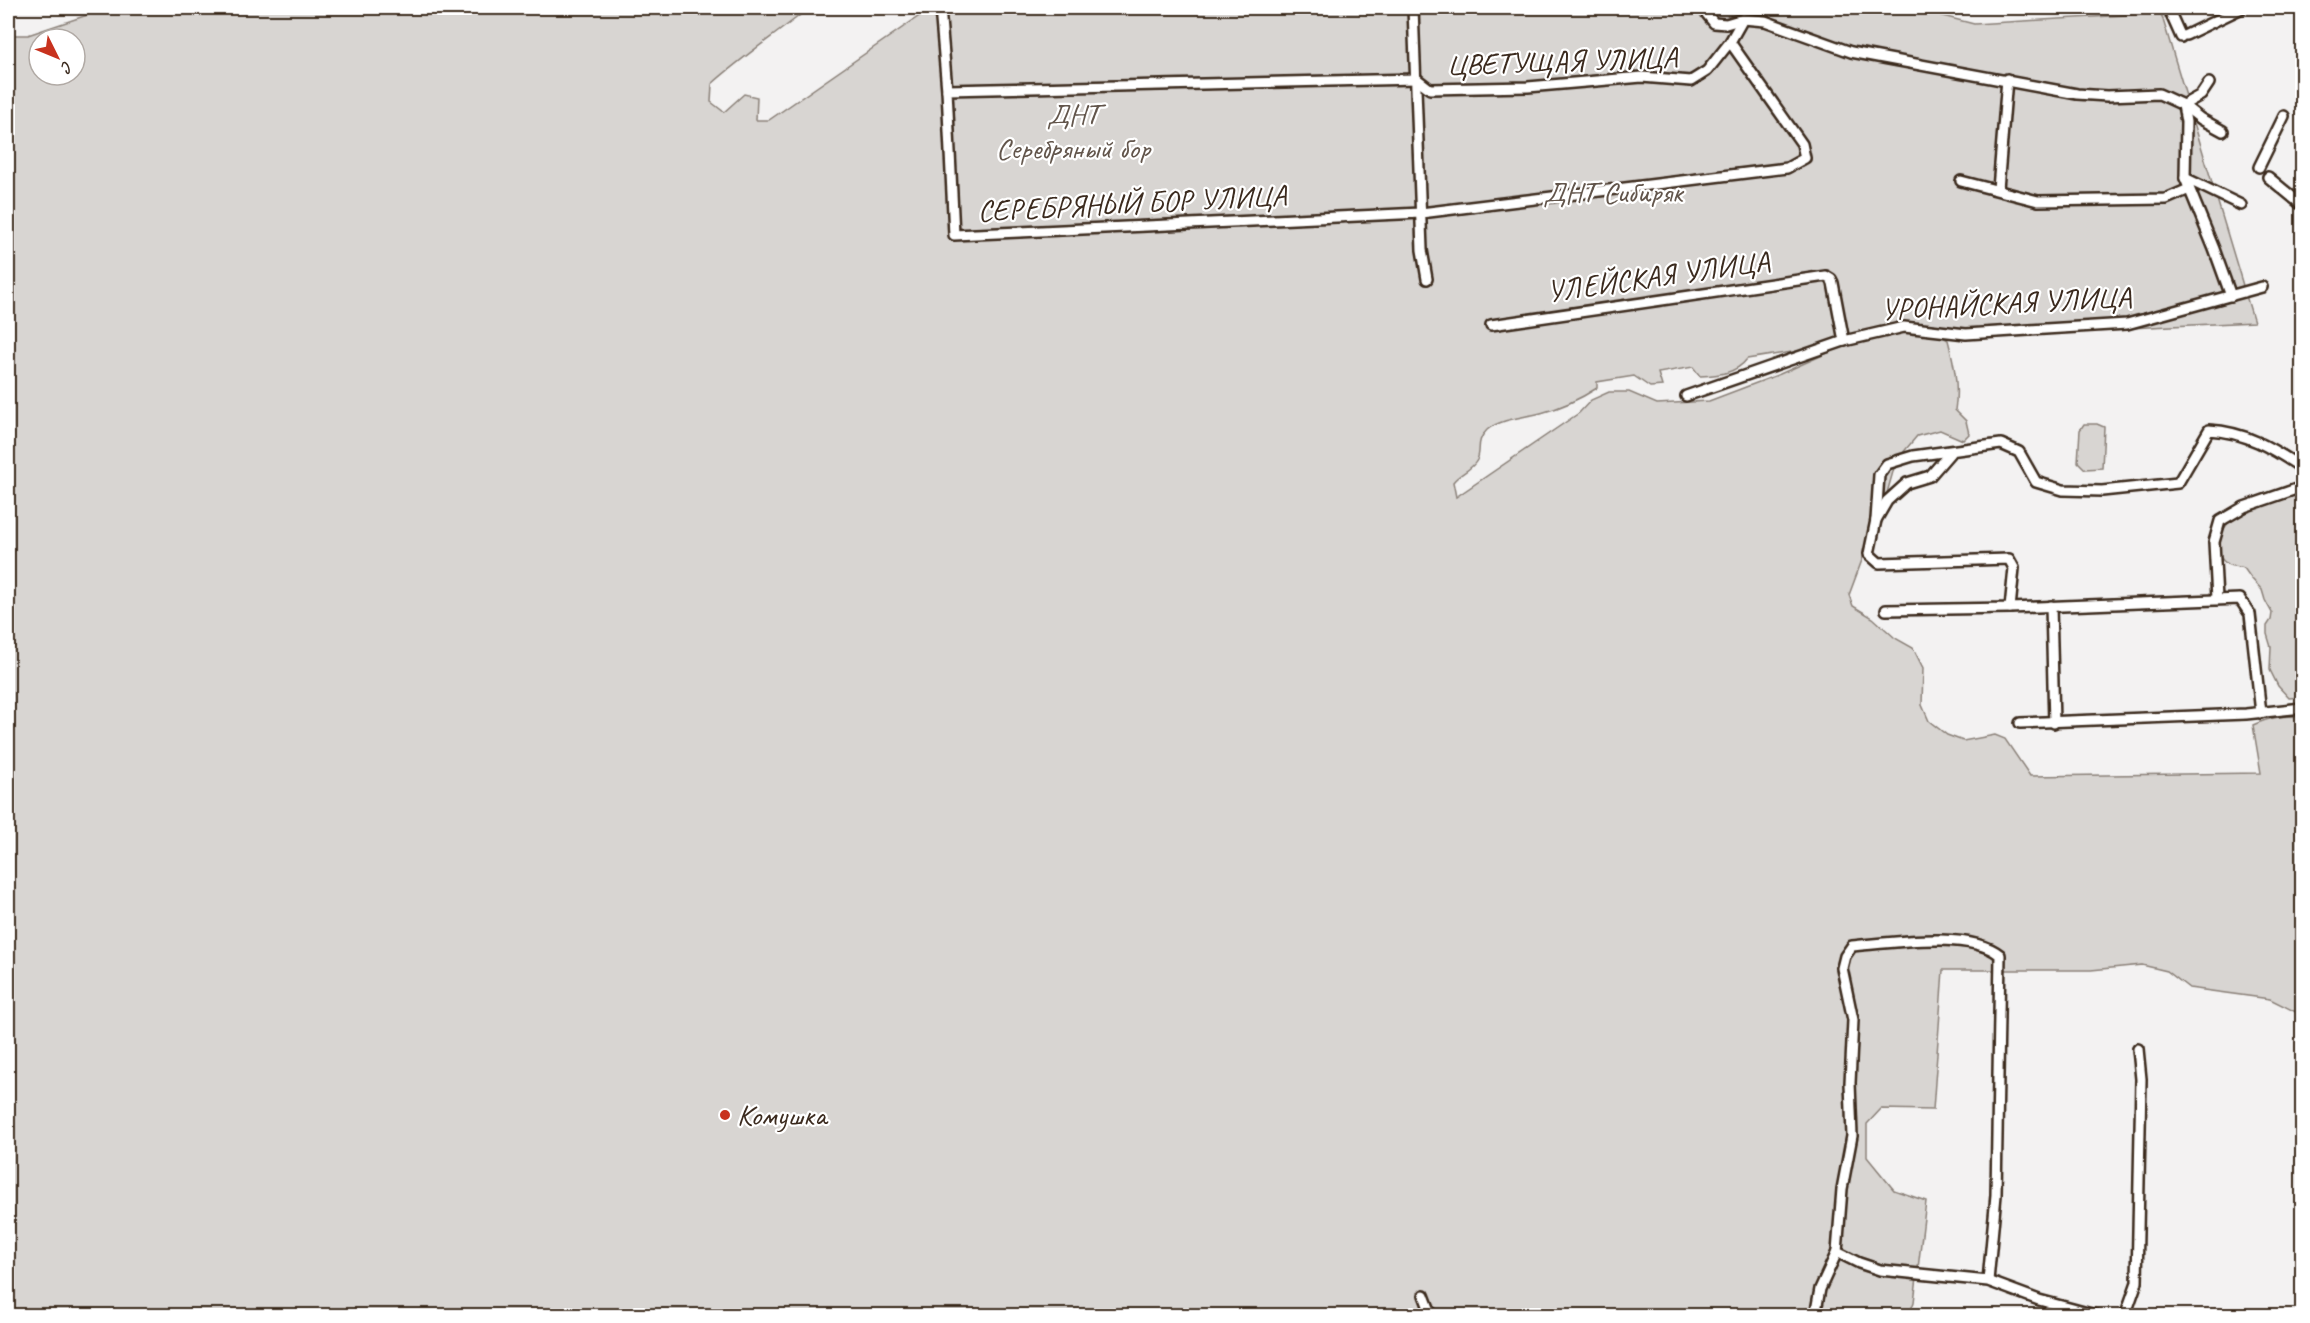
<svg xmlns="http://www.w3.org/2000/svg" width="2310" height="1323" font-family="Caveat,sans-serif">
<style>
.green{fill:#d8d5d2;stroke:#8a8078;stroke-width:1.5;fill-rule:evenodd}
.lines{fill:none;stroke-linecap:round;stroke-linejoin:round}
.street-casing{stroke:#3b2a1e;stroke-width:14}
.street{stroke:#fff;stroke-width:9}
.poi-dot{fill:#c8321e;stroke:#fff;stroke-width:2}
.labels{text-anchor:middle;stroke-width:4.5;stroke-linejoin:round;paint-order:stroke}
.street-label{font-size:30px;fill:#3b2a1e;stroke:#fff}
.park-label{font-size:30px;fill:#62554b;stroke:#fff}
.poi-label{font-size:30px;fill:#3b2a1e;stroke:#fff;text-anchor:start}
</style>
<rect width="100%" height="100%" fill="#f3f2f2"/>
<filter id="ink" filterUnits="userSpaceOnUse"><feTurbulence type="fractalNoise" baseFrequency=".0167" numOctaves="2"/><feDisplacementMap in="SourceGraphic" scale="12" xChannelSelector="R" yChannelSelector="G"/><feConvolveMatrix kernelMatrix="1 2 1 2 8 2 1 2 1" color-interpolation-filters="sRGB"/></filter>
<g filter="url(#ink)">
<g class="green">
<path d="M108 8H809C777 34 743 56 712 84L711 102 724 112 744 94 757 97 756 120H769L931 8H1911L1974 24 2161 13 2254 322 1943 337 1948 340C1954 363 1959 386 1955 410L1966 421 1969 434 1963 440 1940 430 1917 436 1896 461 1887 493 1849 595 1853 606 1873 618 1895 638 1913 648 1923 668 1922 705 1929 721 1947 735 1963 741 1995 735 2005 739 2030 776 2261 773 2253 725C2271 717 2283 715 2302 717V1019L2296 1012 2270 999 2189 988 2167 971 2142 965 2091 970H1943L1933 1110 1881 1109 1867 1124V1157L1894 1190 1926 1201 1914 1302 1909 1315H8V35H28ZM39 39H75V75H39ZM1850 343 1780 374 1709 401 1657 404 1629 392H1609L1591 400 1579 413 1456 497 1453 482C1460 473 1472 470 1477 460 1482 449 1475 442 1487 430 1500 419 1525 417 1541 413 1560 408 1580 399 1597 388V382L1634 376 1650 387 1662 386 1658 373 1693 367 1700 376C1717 375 1736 374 1747 359Z"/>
<path d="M2084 424H2097L2104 427 2102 468 2085 469 2078 462 2080 430Z"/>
<path d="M2302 492V697L2289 698 2278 686 2270 670 2271 647 2267 634V626L2271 620 2272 613 2265 600 2262 590 2251 578 2244 568C2238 565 2232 568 2227 564 2212 554 2219 528 2232 520 2245 512 2288 495 2302 492Z"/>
</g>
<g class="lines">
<g class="street-casing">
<g id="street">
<path d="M940 8 947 90"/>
<path d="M1413 8 1422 250 1427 279"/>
<path d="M1702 8 1714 23 1726 24 1743 19 1765 21 1851 52 2077 94 2107 96 2159 94 2183 105 2201 95 2209 83"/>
<path d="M2168 8 2181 37"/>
<path d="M2186 35 2242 8"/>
<path d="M1417 79 947 90 954 235 1421 213 1787 168 1805 158 1802 144 1730 42"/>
<path d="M1417 79 1430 89 1528 87 1642 77 1691 81 1707 71 1730 42 1743 19"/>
<path d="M2183 105 2186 122 2185 178 2214 249 2231 296"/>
<path d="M2183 105 2201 119 2223 131"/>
<path d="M2259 167 2284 116"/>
<path d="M2268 177 2302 205"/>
<path d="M2185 178 2241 205"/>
<path d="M1961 181 2038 201 2166 199 2189 189"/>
<path d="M1998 189 2007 79"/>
<path d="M1491 325 1826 276 1831 279 1833 283 1844 341"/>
<path d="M1686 396 1844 341 1904 327 1966 334 2127 324 2262 287"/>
<path d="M1950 453 1930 476 1907 483 1887 501 1876 520 1869 554 1879 563 2009 559 2014 568 2010 608"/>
<path d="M1876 520 1879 475 1887 464 1913 456 2001 444 2019 452 2036 482 2063 490 2102 491 2178 483 2209 430C2246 432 2272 448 2302 468"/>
<path d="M2217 599 2214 542 2220 521 2244 507 2302 487"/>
<path d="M2051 606 2054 723"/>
<path d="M1886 610 2010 608 2240 599 2250 614 2261 713"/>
<path d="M2020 723 2246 714 2302 708"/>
<path d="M1988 1281 1880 1270 1859 1263 1837 1252 1842 1189 1852 1136 1850 1083 1853 1020 1842 968 1845 956 1852 946C1889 943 1970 930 2000 955L1996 1195 1988 1281 2039 1300 2099 1316"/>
<path d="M1424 1295 1432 1316"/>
<path d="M1815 1316 1820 1289 1837 1252"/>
<path d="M2125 1316 2137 1282 2141 1079 2138 1049"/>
</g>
</g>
<use href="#street" class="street"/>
</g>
</g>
<circle class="poi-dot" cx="725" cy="1115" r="6"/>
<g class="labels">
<g class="street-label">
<text transform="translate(1562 61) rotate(-2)" y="10">ЦВЕТУЩАЯ УЛИЦА</text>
<text transform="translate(1132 203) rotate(-3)" y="10">СЕРЕБРЯНЫЙ БОР УЛИЦА</text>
<text transform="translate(1658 276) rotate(-8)" y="10">УЛЕЙСКАЯ УЛИЦА</text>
<text transform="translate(2006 303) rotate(-3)" y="10">УРОНАЙСКАЯ УЛИЦА</text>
</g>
<g class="park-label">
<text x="1073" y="124">ДНТ<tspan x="1073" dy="34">Серебряный бор</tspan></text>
<text x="1613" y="202">ДНТ Сибиряк</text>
</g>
<g class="poi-label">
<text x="737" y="1125">Комушка</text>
</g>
</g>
<rect width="2310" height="1323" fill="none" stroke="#fff" stroke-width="30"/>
<rect x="15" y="15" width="2280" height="1293" fill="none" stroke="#3b2a1e" stroke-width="2" filter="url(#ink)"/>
<g transform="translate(57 57) rotate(133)"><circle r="28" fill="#ffffff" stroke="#b1aaa5" stroke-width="1.5"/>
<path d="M0-4.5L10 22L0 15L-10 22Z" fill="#c8321e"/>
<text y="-9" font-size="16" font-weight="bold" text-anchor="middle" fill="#3b2a1e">С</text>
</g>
</svg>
